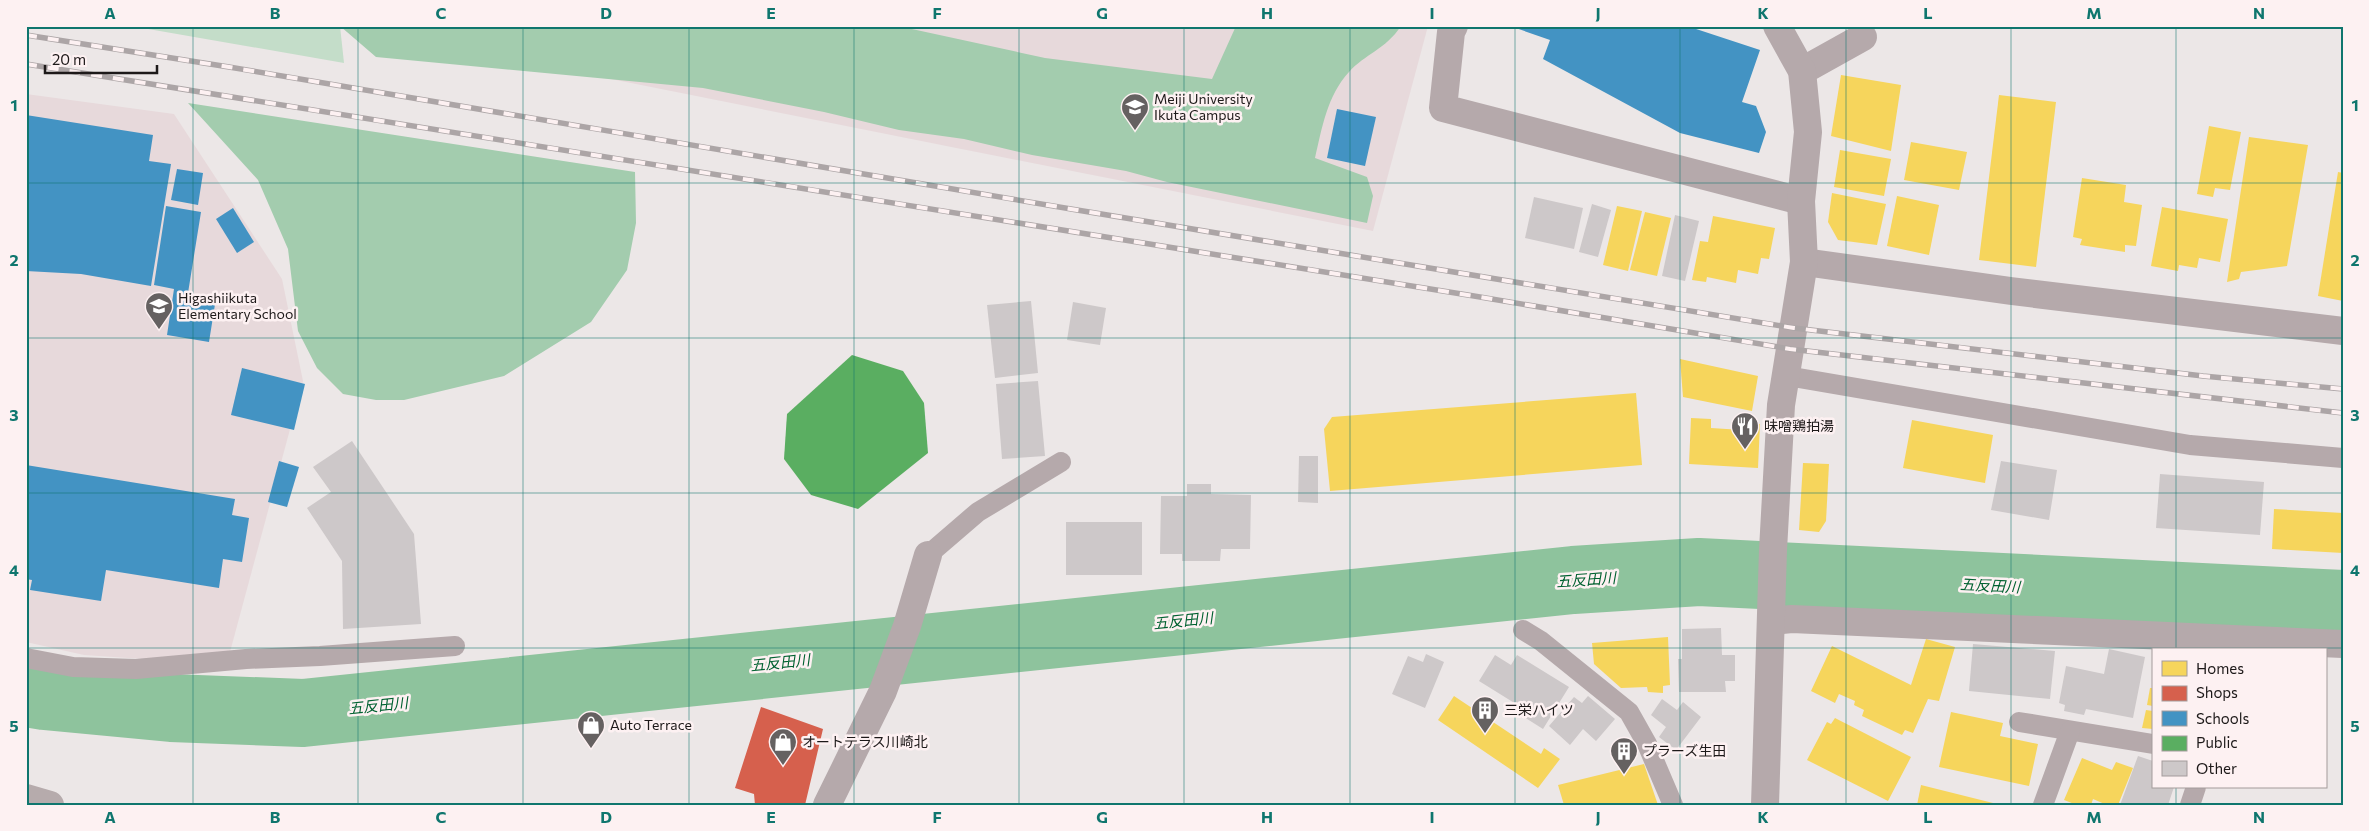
<svg xmlns="http://www.w3.org/2000/svg" width="2369" height="831" font-family="Commissioner,'Noto Sans JP',sans-serif">
<style>
.built{fill:#e7d9db}
.green{fill:#c4ddc9}
.forest{fill:#a3ccae}
.homes{fill:#f6d55c}
.shops{fill:#d6604d}
.schools{fill:#4393c3}
.public{fill:#5aae61}
.lines{fill:none;stroke-linecap:round;stroke-linejoin:round}
.river{stroke:#8ec39d;stroke-width:68}
.building{fill:#cdc8c9}
.service{stroke:#b5a9ab;stroke-width:20}
.pedestrian{stroke:#b5a9ab;stroke-width:28}
.minor{stroke:#b5a9ab;stroke-width:28}
.primary{stroke:#b6abac;stroke-width:28}
.rail-casing{stroke:#aca5a6;stroke-width:5.5}
.rail{stroke:#fdf1f2;stroke-width:4;stroke-dasharray:11;stroke-linecap:butt}
.grid{fill:none;stroke:#0f766e;stroke-width:1;stroke-opacity:0.55}
.labels{text-anchor:middle;stroke-width:5;stroke-linejoin:round;paint-order:stroke}
.poi-label{font-size:14px;fill:#1d1919;stroke:#fdf1f2;text-anchor:start}
.water-label{font-size:15px;font-style:italic;fill:#006130;stroke:#fdf1f2}
.neatline{fill:none;stroke:#0f766e;stroke-width:2}
.grid-label{font-size:16px;text-anchor:middle;font-weight:bold;fill:#0f766e}
</style>
<rect width="100%" height="100%" fill="#ece7e7"/>
<g class="built">
<path d="M369 26H1428L1373 231 370 31Z"/>
<path d="M26 94 174 114 282 279 303 381 230 652 158 660 84 655 26 642Z"/>
</g>
<path class="green" d="M131 26H340L344 63Z"/>
<g class="forest">
<path d="M340 26H898L1045 58 1212 79 1236 26H1401C1385 50 1365 54 1349 72 1327 96 1322 128 1315 158L1367 177 1373 196 1367 223 1167 182 1126 171 1032 155 964 139 899 130 824 112 703 88 376 57Z"/>
<path d="M188 103 635 172 636 223 627 270 591 322 504 376 404 400H376L343 394 317 368 298 331 288 249 258 180Z"/>
</g>
<g class="homes">
<path d="M1841 75 1901 85 1891 151 1831 136Z"/>
<path d="M1999 95 2056 102 2036 267 1979 260Z"/>
<path d="M2209 126 2241 132 2230 190 2215 188 2213 197 2197 194Z"/>
<path d="M2249 137 2308 145 2287 266 2241 272 2239 279 2227 282Z"/>
<path d="M1911 142 1967 152 1959 190 1904 180Z"/>
<path d="M1840 150 1891 159 1884 196 1834 187Z"/>
<path d="M2338 172 2343 173V301L2318 296Z"/>
<path d="M2082 178 2126 185 2124 202 2142 205 2136 246 2125 245V252L2080 245 2082 239 2073 237Z"/>
<path d="M1832 193 1886 204 1877 245 1838 240 1828 222Z"/>
<path d="M1897 196 1939 205 1929 255 1887 246Z"/>
<path d="M1617 206 1642 211 1628 271 1603 265Z"/>
<path d="M2162 207 2228 219 2220 262 2199 258 2197 268 2179 265 2178 271 2151 266Z"/>
<path d="M1645 212 1671 218 1657 276 1630 270Z"/>
<path d="M1713 216 1775 228 1769 259 1761 258 1758 274 1738 270 1736 283 1707 277 1706 282 1692 280 1700 241 1708 242Z"/>
<path d="M1680 359 1758 376 1752 411 1683 397Z"/>
<path d="M1636 393 1642 465 1330 491 1324 429 1332 417Z"/>
<path d="M1691 418 1711 419V428L1742 430V422L1760 424 1758 468 1689 464Z"/>
<path d="M1912 420 1993 435 1985 483 1903 468Z"/>
<path d="M1803 463 1829 464 1826 521 1819 532 1799 530Z"/>
<path d="M2274 509 2343 513V553L2272 549Z"/>
<path d="M1668 637 1670 685 1663 686V693L1648 692 1647 687 1621 688 1594 664 1592 643Z"/>
<path d="M1926 639 1955 647 1939 701 1928 699 1913 733 1905 730 1902 735 1862 716 1864 710 1854 705 1855 701 1839 694 1835 703 1811 691 1832 646 1911 685Z"/>
<path d="M2150 688H2153V706L2147 705Z"/>
<path d="M1454 696 1541 754 1544 748 1560 759 1538 788 1438 720Z"/>
<path d="M2146 710 2153 711V729L2142 728Z"/>
<path d="M1951 712 2003 723 2000 736 2038 744 2029 786 1939 767Z"/>
<path d="M1835 718 1911 757 1888 801 1807 760 1827 722 1831 724Z"/>
<path d="M2082 758 2112 770 2116 762 2133 768 2118 805H2107L2093 799 2091 805H2077L2064 800Z"/>
<path d="M1644 764 1658 805H1564L1558 785Z"/>
<path d="M1921 785 1997 804V805H1917Z"/>
</g>
<path class="shops" d="M761 707 823 729 805 805H755L754 794 735 788Z"/>
<g class="schools">
<path d="M1510 26H1687L1760 50 1742 102 1756 106 1766 132 1759 153 1680 133 1543 59 1550 40Z"/>
<path d="M1337 109 1376 117 1365 166 1327 158Z"/>
<path d="M26 115 153 135 149 161 171 164 151 286 81 274 26 271Z"/>
<path d="M177 169 203 173 198 205 171 200Z"/>
<path d="M166 206 201 212 188 293 216 298 209 342 167 335 174 289 154 285Z"/>
<path d="M233 208 254 242 237 253 216 219Z"/>
<path d="M242 368 305 384 294 430 231 415Z"/>
<path d="M279 461 299 467 287 507 268 502Z"/>
<path d="M26 465 235 499 232 515 249 518 242 562 223 559 219 588 106 570 101 601 30 590 32 580 26 579Z"/>
</g>
<path class="public" d="M852 355 903 371 924 403 928 453 858 509 811 495 784 459 787 414Z"/>
<g class="lines">
<path class="river" d="M26 693 44 696 171 708 303 713 1573 580 1699 572 2343 604"/>
</g>
<g class="building">
<path d="M1534 197 1583 208 1574 249 1525 238Z"/>
<path d="M1592 204 1611 210 1598 257 1579 252Z"/>
<path d="M1675 215 1699 221 1685 281 1662 276Z"/>
<path d="M1031 301 1038 373 995 378 987 305Z"/>
<path d="M1073 302 1106 308 1100 345 1067 340Z"/>
<path d="M1038 381 1045 456 1002 459 996 384Z"/>
<path d="M352 441 414 534 421 624 343 629 342 561 307 508 331 492 313 467Z"/>
<path d="M1299 456H1318V503L1298 502Z"/>
<path d="M2001 461 2057 470 2049 520 1991 510Z"/>
<path d="M2160 474 2264 482 2260 535 2156 528Z"/>
<path d="M1187 484H1211V494L1251 495 1250 549H1221L1220 561H1182V554H1160L1161 496H1187Z"/>
<rect x="1066" y="522" width="76" height="53"/>
<path d="M1721 628 1722 655H1735V681H1725L1726 692H1679L1678 659H1682V629Z"/>
<path d="M1973 644 2055 651 2050 699 1969 691Z"/>
<path d="M2109 649 2145 657 2133 718 2086 709 2084 715 2064 711 2065 705 2059 703 2066 666 2104 674Z"/>
<path d="M1426 654 1444 662 1425 708 1392 694 1408 656 1423 662Z"/>
<path d="M1495 655 1511 665 1517 655 1569 687 1543 729 1513 710 1516 704 1479 681Z"/>
<path d="M1588 696 1615 719 1596 741 1583 729 1570 745 1549 726 1574 697 1582 703Z"/>
<path d="M1662 699 1677 710 1683 702 1701 717 1676 750 1659 737 1666 727 1651 715Z"/>
<path d="M2138 756 2153 761V787H2174L2168 805H2120Z"/>
</g>
<g class="lines">
<g class="service">
<path d="M1787 376 2190 445 2343 458"/>
<path d="M928 555 978 512 1061 462"/>
<path d="M1523 630 1541 641 1629 712 1647 744 1673 805"/>
<path d="M26 658 73 667 136 669 246 659 320 656 455 646"/>
<path d="M2019 722 2153 744"/>
<path d="M2043 805 2070 731"/>
<path d="M2190 805 2196 787"/>
</g>
<path class="pedestrian" d="M1771 621 1792 619 2343 644"/>
<g class="minor">
<path d="M1454 26 1451 32 1443 108 1801 201"/>
<path d="M1802 71 1863 37"/>
<path d="M1804 262 2011 291 2343 331"/>
<path d="M827 805 883 691 907 626 928 555"/>
<path d="M1765 805 1773 550 1781 405 1804 262 1801 201 1808 132 1802 71 1777 26"/>
</g>
<path class="primary" d="M26 798 50 805"/>
<g class="rail-casing">
<g id="rail">
<path d="M26 35 229 67 1077 210 1794 328 2203 376 2343 389"/>
<path d="M26 64 1474 296 1790 349 2343 413"/>
</g>
</g>
<use href="#rail" class="rail"/>
</g>
<path class="grid" d="M193 26V805M358 26V805M523 26V805M689 26V805M854 26V805M1019 26V805M1184 26V805M1350 26V805M1515 26V805M1680 26V805M1846 26V805M2011 26V805M2176 26V650M26 183H2343M26 338H2343M26 493H2343M26 648H2343M2176 787V805"/>
<defs>
<g id="university-pin" transform="scale(1.4375)"><path d="M0 17L-7.5 6A9.5 9.5 0 1 1 7.5 6Z" fill="#656161" stroke="#fdf1f2"/><path d="M0-5L7-2L0 1L-7-2ZM-4 1L0 2.5L4 1V4Q0 6-4 4Z" fill="#fff"/></g>
<g id="school-pin" transform="scale(1.4375)"><path d="M0 17L-7.5 6A9.5 9.5 0 1 1 7.5 6Z" fill="#656161" stroke="#fdf1f2"/><path d="M0-5L7-2L0 1L-7-2ZM-4 1L0 2.5L4 1V4Q0 6-4 4Z" fill="#fff"/></g>
<g id="restaurant-pin" transform="scale(1.4375)"><path d="M0 17L-7.5 6A9.5 9.5 0 1 1 7.5 6Z" fill="#656161" stroke="#fdf1f2"/><path d="M-5-6h1v4h1v-4h1v4h1v-4h1v5L-1.5 .5V6h-2V.5L-5-1ZM5-6V6H3V1.5H1.5Q1.5-4 5-6Z" fill="#fff"/></g>
<g id="building-pin" transform="scale(1.4375)"><path d="M0 17L-7.5 6A9.5 9.5 0 1 1 7.5 6Z" fill="#656161" stroke="#fdf1f2"/><path d="M-4-6H4V6H1V3H-1V6H-4ZM-2.5-4.3h1.7v1.8h-1.7ZM.8-4.3h1.7v1.8H.8ZM-2.5-1h1.7V.8h-1.7ZM.8-1h1.7V.8H.8Z" fill="#fff"/></g>
<g id="shop-pin" transform="scale(1.4375)"><path d="M0 17L-7.5 6A9.5 9.5 0 1 1 7.5 6Z" fill="#656161" stroke="#fdf1f2"/><path d="M-5-2.5h2.3a2.7 3.5 0 0 1 5.4 0H5L5.5 6h-11ZM-1.5-2.5h3a1.5 2.3 0 0 0-3 0Z" fill="#fff"/></g>
</defs>
<g fill-rule="evenodd">
<use href="#university-pin" x="1135" y="107"/>
<use href="#school-pin" x="159" y="306"/>
<use href="#restaurant-pin" x="1745" y="426"/>
<use href="#building-pin" x="1485" y="710"/>
<use href="#shop-pin" x="591" y="725"/>
<use href="#shop-pin" x="783" y="742"/>
<use href="#building-pin" x="1624" y="751"/>
</g>
<g class="labels">
<g class="poi-label">
<text x="1154" y="104">Meiji University<tspan x="1154" dy="16">Ikuta Campus</tspan></text>
<text x="178" y="303">Higashiikuta<tspan x="178" dy="16">Elementary School</tspan></text>
<text x="1764" y="431">味噌鶏拍湯</text>
<text x="1504" y="715">三栄ハイツ</text>
<text x="610" y="730">Auto Terrace</text>
<text x="802" y="747">オートテラス川崎北</text>
<text x="1643" y="756">プラーズ生田</text>
</g>
<g class="water-label">
<text transform="translate(1586 580) rotate(-4)" y="5">五反田川</text>
<text transform="translate(1990 586) rotate(3)" y="5">五反田川</text>
<text transform="translate(1183 621) rotate(-6)" y="5">五反田川</text>
<text transform="translate(780 663) rotate(-6)" y="5">五反田川</text>
<text transform="translate(378 706) rotate(-6)" y="5">五反田川</text>
</g>
</g>
<rect width="2369" height="831" fill="none" stroke="#fdf1f2" stroke-width="55"/>
<rect x="2152" y="648" width="175" height="140" fill="#fdf1f2" stroke="#a39b9b"/>
<rect x="2162" y="661" width="25" height="15" fill="#f6d55c" stroke="#a39b9b"/>
<text x="2196" y="674" font-size="15" fill="#1d1919">Homes</text>
<rect x="2162" y="686" width="25" height="15" fill="#d6604d" stroke="#a39b9b"/>
<text x="2196" y="698" font-size="15" fill="#1d1919">Shops</text>
<rect x="2162" y="711" width="25" height="15" fill="#4393c3" stroke="#a39b9b"/>
<text x="2196" y="724" font-size="15" fill="#1d1919">Schools</text>
<rect x="2162" y="736" width="25" height="15" fill="#5aae61" stroke="#a39b9b"/>
<text x="2196" y="748" font-size="15" fill="#1d1919">Public</text>
<rect x="2162" y="761" width="25" height="15" fill="#cdc8c9" stroke="#a39b9b"/>
<text x="2196" y="774" font-size="15" fill="#1d1919">Other</text>
<path d="M45 65v8h112v-8" fill="none" stroke="#1d1919" stroke-width="2.5"/>
<text x="52" y="65" font-size="15" fill="#1d1919" stroke="#fdf1f2" stroke-width="4" paint-order="stroke">20 m</text>
<rect x="28" y="28" width="2314" height="776" class="neatline"/>
<g class="grid-label">
<text x="110" y="19">A</text>
<text x="275" y="19">B</text>
<text x="441" y="19">C</text>
<text x="606" y="19">D</text>
<text x="771" y="19">E</text>
<text x="937" y="19">F</text>
<text x="1102" y="19">G</text>
<text x="1267" y="19">H</text>
<text x="1432" y="19">I</text>
<text x="1598" y="19">J</text>
<text x="1763" y="19">K</text>
<text x="1928" y="19">L</text>
<text x="2094" y="19">M</text>
<text x="2259" y="19">N</text>
<text x="14" y="111">1</text>
<text x="2355" y="111">1</text>
<text x="14" y="266">2</text>
<text x="2355" y="266">2</text>
<text x="14" y="421">3</text>
<text x="2355" y="421">3</text>
<text x="14" y="576">4</text>
<text x="2355" y="576">4</text>
<text x="14" y="732">5</text>
<text x="2355" y="732">5</text>
<text x="110" y="823">A</text>
<text x="275" y="823">B</text>
<text x="441" y="823">C</text>
<text x="606" y="823">D</text>
<text x="771" y="823">E</text>
<text x="937" y="823">F</text>
<text x="1102" y="823">G</text>
<text x="1267" y="823">H</text>
<text x="1432" y="823">I</text>
<text x="1598" y="823">J</text>
<text x="1763" y="823">K</text>
<text x="1928" y="823">L</text>
<text x="2094" y="823">M</text>
<text x="2259" y="823">N</text>
</g>
</svg>
